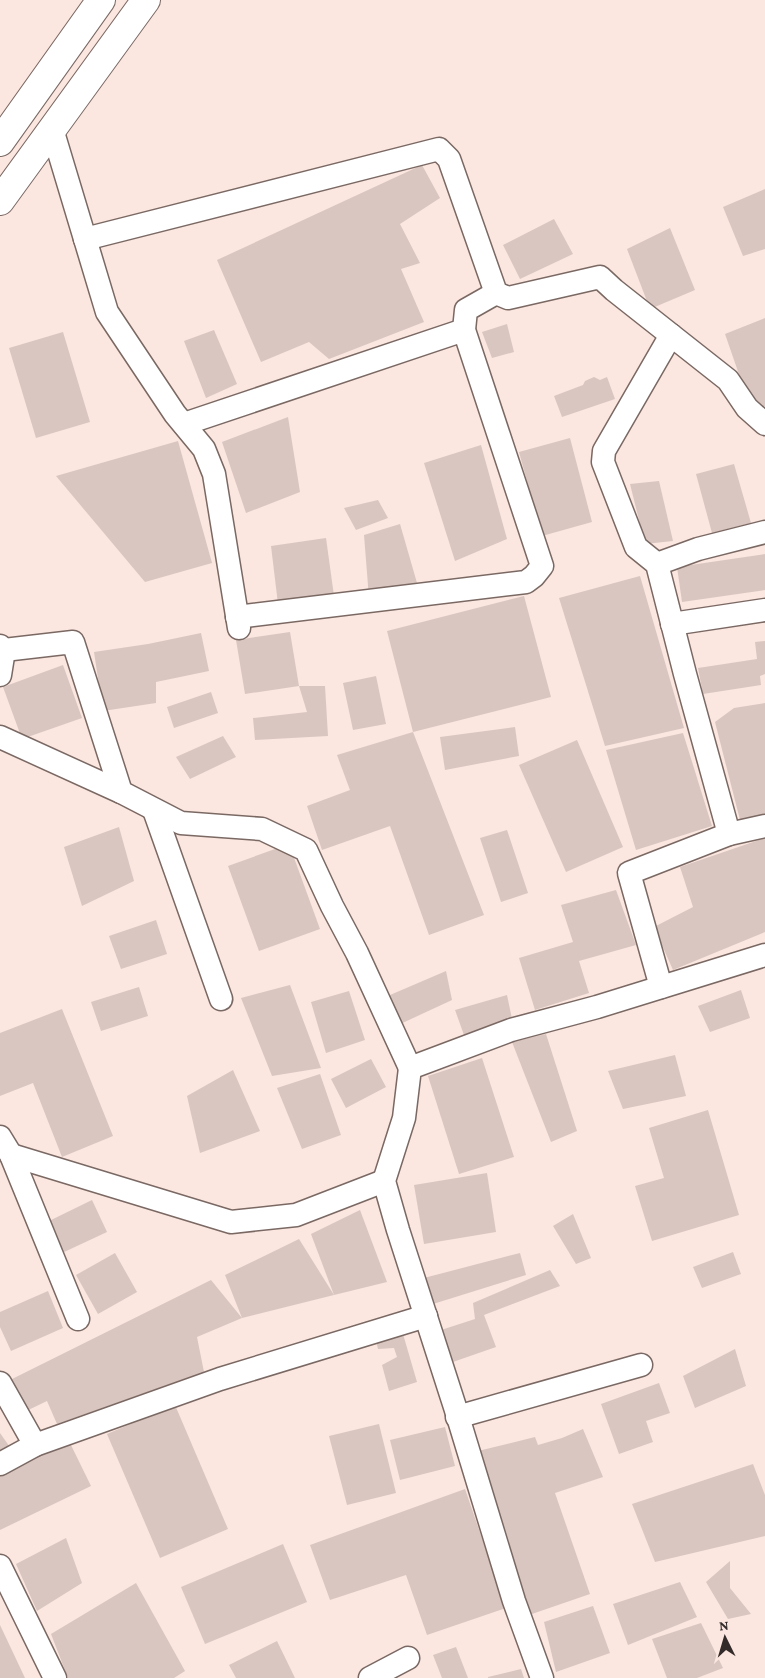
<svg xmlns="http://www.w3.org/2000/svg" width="765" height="1678" font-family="'Crimson Pro',serif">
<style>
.building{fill:#dac6c0}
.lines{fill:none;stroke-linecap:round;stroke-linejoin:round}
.minor-casing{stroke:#7a6863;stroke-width:25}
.secondary-casing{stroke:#7a6863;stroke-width:30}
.minor{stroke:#fff;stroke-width:22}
.secondary{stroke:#fff;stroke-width:28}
</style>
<rect width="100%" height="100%" fill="#fbe6e0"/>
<g class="building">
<path d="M422 165 440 198 400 224 420 263 401 269 424 322 329 359 309 342 261 362 217 260Z"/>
<path d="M765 189V249L743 256 723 207Z"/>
<path d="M554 219 573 254 520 279 503 245Z"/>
<path d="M670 228 695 290 650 309 627 249Z"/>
<path d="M765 318V406L752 412 725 334Z"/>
<path d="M507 324 514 352 492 358 482 332Z"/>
<path d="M214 330 237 384 206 398 184 341Z"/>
<path d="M63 332 90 422 36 438 9 348Z"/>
<path d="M594 377 600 380 607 377 615 399 562 417 554 396 583 385 585 381Z"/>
<path d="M288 417 300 492 246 513 222 442Z"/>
<path d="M570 438 592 522 542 536 519 452Z"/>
<path d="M178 441 212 563 145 582 56 476Z"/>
<path d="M481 445 507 539 455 561 424 463Z"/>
<path d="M734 464 751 523 712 533 696 474Z"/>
<path d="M659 481 673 541 645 544 630 484Z"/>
<path d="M378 500 388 518 356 530 344 508Z"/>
<path d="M400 524 417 583 369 598 364 535Z"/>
<path d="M326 538 334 596 278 604 271 546Z"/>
<path d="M765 554V590L682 602 677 567Z"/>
<path d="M640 576 684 728 605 746 559 598Z"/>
<path d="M524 596 551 697 413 732 484 915 429 935 390 826 322 850 307 806 350 790 337 755 413 732 387 631Z"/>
<path d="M290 632 299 686H325L328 736 255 740 253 718 307 712 299 686 245 694 236 640Z"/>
<path d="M201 633 209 671 156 682V703L103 711 94 652 148 644Z"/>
<path d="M765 641V674L760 676 761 685 703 694 698 668 757 659 755 642Z"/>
<path d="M63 665 82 718 22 739 3 687Z"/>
<path d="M376 676 386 724 353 730 343 683Z"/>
<path d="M211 692 218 713 174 728 167 707Z"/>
<path d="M765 703V814L740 820 715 722 734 708Z"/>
<path d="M515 727 519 756 445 770 440 737Z"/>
<path d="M683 733 712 826 636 850 606 750Z"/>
<path d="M223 736 236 757 190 779 176 757Z"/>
<path d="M577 740 623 847 566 872 519 765Z"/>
<path d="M119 827 134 881 82 906 64 847Z"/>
<path d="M507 830 528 893 501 902 480 838Z"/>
<path d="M765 838V932L673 970 654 927 693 907 680 867Z"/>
<path d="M289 844 320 929 259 951 228 866Z"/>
<path d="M616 890 636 945 579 961 589 993 535 1010 519 958 573 942 561 905Z"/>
<path d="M156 920 167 954 121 969 109 936Z"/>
<path d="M446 971 452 1000 396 1026 390 995Z"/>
<path d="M290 985 321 1068 272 1076 241 998Z"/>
<path d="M139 987 148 1016 101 1031 91 1002Z"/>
<path d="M741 990 750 1018 710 1032 698 1006Z"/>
<path d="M349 991 365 1040 326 1053 311 1002Z"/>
<path d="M507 995 512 1019 464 1035 455 1010Z"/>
<path d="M62 1009 113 1136 62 1157 33 1083 0 1096V1033Z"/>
<path d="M546 1034 577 1131 551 1142 512 1042Z"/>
<path d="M675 1055 686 1096 623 1109 608 1071Z"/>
<path d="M482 1058 514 1157 459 1174 428 1076Z"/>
<path d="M371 1059 386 1087 346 1108 331 1079Z"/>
<path d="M233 1070 260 1131 200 1153 187 1096Z"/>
<path d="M320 1074 341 1135 302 1149 277 1088Z"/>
<path d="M708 1110 739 1215 652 1241 635 1186 664 1178 649 1128Z"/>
<path d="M487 1173 496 1232 424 1244 414 1185Z"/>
<path d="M92 1200 107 1232 62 1253 47 1222Z"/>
<path d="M360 1210 387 1282 334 1295 311 1234Z"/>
<path d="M573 1214 591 1258 576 1264 553 1226Z"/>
<path d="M299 1239 334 1295 242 1318 197 1337 204 1372 57 1424 47 1401 20 1414 2 1384 211 1280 242 1318 225 1275Z"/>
<path d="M733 1252 741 1274 702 1288 693 1267Z"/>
<path d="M115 1253 137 1292 98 1314 76 1275Z"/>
<path d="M520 1253 526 1275 433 1304 420 1279Z"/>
<path d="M550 1270 560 1286 484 1315 496 1347 450 1363 438 1331 475 1319 473 1303Z"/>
<path d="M48 1291 63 1328 11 1351 0 1327V1312Z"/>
<path d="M403 1334 417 1382 389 1391 382 1365 397 1357 394 1348 378 1349 376 1341Z"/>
<path d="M735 1349 746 1386 695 1408 683 1376Z"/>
<path d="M659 1383 670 1413 646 1421 653 1442 619 1454 601 1404Z"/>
<path d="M175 1405 228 1529 160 1558 107 1434Z"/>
<path d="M379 1424 396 1493 347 1505 329 1436Z"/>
<path d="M445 1427 455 1466 400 1480 390 1440Z"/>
<path d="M583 1429 603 1477 555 1493 590 1594 529 1615 478 1451 535 1437 538 1445 562 1438Z"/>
<path d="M0 1433 12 1450 0 1456Z"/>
<path d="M69 1441 91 1486 0 1530V1474Z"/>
<path d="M753 1464 765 1495V1536L655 1562 632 1504Z"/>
<path d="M465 1489 506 1608 427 1635 406 1575 330 1600 310 1545Z"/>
<path d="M66 1538 82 1583 37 1611 16 1564Z"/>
<path d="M283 1544 307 1602 205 1644 181 1587Z"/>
<path d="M730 1561V1588L751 1614 728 1619 706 1582Z"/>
<path d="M680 1582 697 1617 628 1645 613 1604Z"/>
<path d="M136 1583 185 1671 174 1678H68L51 1634Z"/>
<path d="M593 1606 610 1653 556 1672 544 1622Z"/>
<path d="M701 1623 723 1668 697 1678H667L652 1639Z"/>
<path d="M0 1625 25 1678H0Z"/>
<path d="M277 1641 295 1678H236L229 1665Z"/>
<path d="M456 1647 468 1678H442L433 1655Z"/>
<path d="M521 1669 524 1678H488V1677Z"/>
</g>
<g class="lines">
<g class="minor-casing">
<g id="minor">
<path d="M52 129 107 312 175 414 204 449 214 474 239 628"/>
<path d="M85 239 439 149 449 159 496 293 508 298 600 277 614 290 728 380 747 408 765 424"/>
<path d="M671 335 604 451 603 462 636 547 657 564 685 674 729 834 765 826"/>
<path d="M184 424 464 330"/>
<path d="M657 564 698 549 765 532"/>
<path d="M237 617 526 582 534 576 542 566 464 330 466 310 496 293"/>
<path d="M672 624 765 610"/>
<path d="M0 646 4 650 73 642 121 792 181 823 262 829 306 850 332 906 357 953 410 1068"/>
<path d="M0 675 4 650"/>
<path d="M0 737 121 792"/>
<path d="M154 810 221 999"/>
<path d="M661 987 629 873 729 834"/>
<path d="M0 1137 11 1155 78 1319"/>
<path d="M11 1155 231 1222 296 1215 384 1181"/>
<path d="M0 1383 35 1445"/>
<path d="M457 1417 641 1365"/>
<path d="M0 1464 35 1445 220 1379 426 1316"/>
<path d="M0 1566 55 1678"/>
<path d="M370 1678 408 1658"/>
<path d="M542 1678 514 1601 455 1407 398 1230 384 1181 404 1118 410 1068 511 1030 597 1007 765 955"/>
</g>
</g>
<g class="secondary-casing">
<g id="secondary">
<path d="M0 142 101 0"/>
<path d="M0 201 146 0"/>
</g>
</g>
<use href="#minor" class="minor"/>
<use href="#secondary" class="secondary"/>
</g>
<g transform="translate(725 1638) rotate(355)" stroke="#fbe6e0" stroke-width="4" paint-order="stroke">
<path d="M0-4L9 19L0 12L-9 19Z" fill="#332b29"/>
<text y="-8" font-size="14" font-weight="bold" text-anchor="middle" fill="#332b29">N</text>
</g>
</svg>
